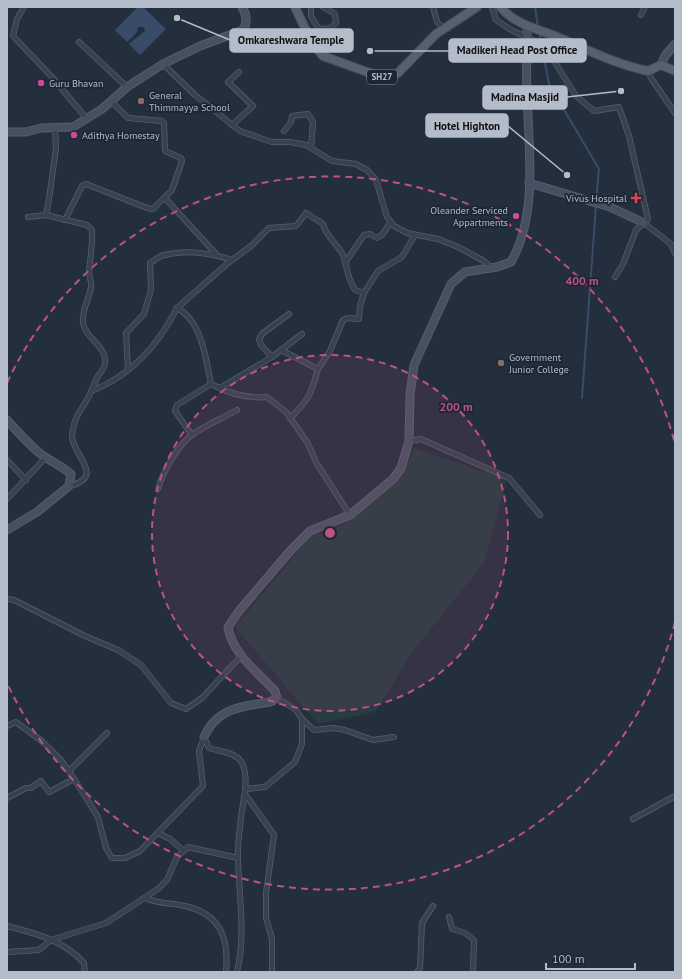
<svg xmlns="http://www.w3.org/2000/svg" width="682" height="979" font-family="'PT Sans',sans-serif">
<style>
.green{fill:#263c3f}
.water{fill:#394c67}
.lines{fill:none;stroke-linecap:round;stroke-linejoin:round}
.stream{stroke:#394c67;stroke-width:2}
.street-casing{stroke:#565f6c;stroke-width:6}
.secondary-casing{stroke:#565f6c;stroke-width:9}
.primary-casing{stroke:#414a57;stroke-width:10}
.street{stroke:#38414e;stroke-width:4.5}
.secondary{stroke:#465061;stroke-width:7}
.primary{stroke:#56606e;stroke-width:8}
.ring{fill:none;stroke:#bd5182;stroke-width:2;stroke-dasharray:7 5}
.hotel-dot{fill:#d1479c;stroke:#1d2633;stroke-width:1.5}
.education-dot{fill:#8d6e63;stroke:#1d2633;stroke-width:1.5}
.health-dot{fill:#e0444e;stroke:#1d2633;stroke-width:1.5}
.labels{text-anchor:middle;stroke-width:3.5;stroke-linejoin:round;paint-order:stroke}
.shield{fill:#1d2633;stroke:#878f9c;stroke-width:1}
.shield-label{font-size:9px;font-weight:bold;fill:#b4bcc9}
.poi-label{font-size:10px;fill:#b4bcc9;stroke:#1d2633;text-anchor:start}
.centre{fill:#bd5182;stroke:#1d2633;stroke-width:2}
.ring-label{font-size:12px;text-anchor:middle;font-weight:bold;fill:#bd5182;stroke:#1d2633;stroke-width:3.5;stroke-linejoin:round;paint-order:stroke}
.leader{fill:none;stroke:#b4bcc9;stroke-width:1.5}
.callout-dot{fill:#b4bcc9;stroke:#1d2633;stroke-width:1.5}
.callout{fill:#b4bcc9;stroke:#b4bcc9;stroke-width:1.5}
.callout-label{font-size:11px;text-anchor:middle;font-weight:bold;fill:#111}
</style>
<rect width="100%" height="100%" fill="#242f3e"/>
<path class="green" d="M414 448 507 480 484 563 414 650 375 712 318 724 235 627 311 536 332 530 349 521 404 471Z"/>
<path class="water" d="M138 7H143L166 29 140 55 129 44 145 31 144 27H138L137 32 127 42 115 30Z"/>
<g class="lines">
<g class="stream">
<path d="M535 7 538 28"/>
<path d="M539 32 549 84 599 169 596 201"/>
<path d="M582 398 596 205"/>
</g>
<g class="street-casing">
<g id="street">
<path d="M24 7 17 19 13 36 52 77 86 118"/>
<path d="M311 7V16L318 28C327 30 330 29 336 23L335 14 323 7"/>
<path d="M433 7 437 22 444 29"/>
<path d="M492 7 496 20 513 31 544 45"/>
<path d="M641 15 645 7"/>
<path d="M79 42 127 87"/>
<path d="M581 49H567L544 45 576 96 594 111 619 107 629 136 648 219 636 230 623 264 615 277"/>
<path d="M163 64 195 95 240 131 272 142H290L306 145 332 161 356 164 367 170 376 180 387 217 394 226 407 233 438 239 458 247 484 261 491 267"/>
<path d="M648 71 651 78 675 113"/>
<path d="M232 125 253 106 228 82 239 72"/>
<path d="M284 131 291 122 292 116 308 114 313 122 311 148"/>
<path d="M165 198 216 254"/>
<path d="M46 215 49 199 56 148 55 128"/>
<path d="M28 217 46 215 87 225 92 230C93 244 90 258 89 272 89 277 92 282 91 287 89 300 82 309 83 322 84 338 108 346 105 364 104 369 99 374 97 378 94 383 93 389 90 394 82 410 73 417 72 436 72 455 107 477 69 486"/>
<path d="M65 220 82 186 86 184 147 208 153 209 172 190 182 161 181 158 165 151 164 123 162 121 128 118 111 101"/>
<path d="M644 223 671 244 675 253"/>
<path d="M345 263 364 235 370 234 377 238 382 235 391 222"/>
<path d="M177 308 228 263 251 246 269 228 296 226 306 213 323 224C326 237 337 243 343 255 348 268 346 276 355 290L364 293"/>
<path d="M281 350 318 369 330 351 343 320 348 318 359 319 360 306 364 293 378 271 402 257 415 235"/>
<path d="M272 357 261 345 259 339 263 333 289 314"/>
<path d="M128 369 126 333 144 314 151 290 150 263C154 261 159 256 164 255 186 250 211 253 232 260"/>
<path d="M220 388 272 357 302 334"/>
<path d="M91 391C130 377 159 344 177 308 202 321 206 359 211 384 228 393 248 399 267 397L286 412 307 442 317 464 350 515"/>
<path d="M290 418C309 400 311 394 318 369"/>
<path d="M192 435 175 411 177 405 211 384"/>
<path d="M409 441 421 439 509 478 540 515"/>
<path d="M7 460 26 480"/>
<path d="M158 489C163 471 178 445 193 434 206 425 223 418 237 410"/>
<path d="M7 499 46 457"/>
<path d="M7 599 14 600 85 636 118 650 141 665 171 703 186 709 202 698 241 656"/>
<path d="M277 698 296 710 302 719 314 730 333 728 345 730 373 740 394 737"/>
<path d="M7 726 16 722 43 742 61 760 73 777 98 817 106 848 112 858H125L140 851 203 786 199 751 204 737"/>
<path d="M204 737 209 748C221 752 238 752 243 765 249 781 243 801 241 817 240 831 237 845 238 859 239 896 246 936 237 972"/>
<path d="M69 771 107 733"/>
<path d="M245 789 265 787 295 762 302 744V719"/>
<path d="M245 794 274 835 266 893V918L272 939V972"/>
<path d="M7 798 26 788H31L41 781 49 792 74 779"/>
<path d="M633 819 675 796"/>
<path d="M158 833 170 839 183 850"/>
<path d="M145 898C158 904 172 903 185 906 221 914 229 939 226 972"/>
<path d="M449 917 452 929 465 933 474 940 473 972"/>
<path d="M7 926C35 933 65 941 84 963L85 972"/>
<path d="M7 952 39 950 51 940 106 923 158 889 167 880 177 857 188 847 238 858"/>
<path d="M417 972 420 968 422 923 433 906"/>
</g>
</g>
<g class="secondary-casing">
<g id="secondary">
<path d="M661 65 665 56 675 44"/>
<path d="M7 132H26L41 128 73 127 102 109 127 87 163 64 200 46 243 30C248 22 247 15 242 7"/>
<path d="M529 183 610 207 644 223"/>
<path d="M7 420C18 432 29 445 42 455 52 462 62 466 71 474L69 486 37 512 7 530"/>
<path d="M204 737C215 713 232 708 257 704 265 703 271 703 277 698L275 691C258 672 232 654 228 627L239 611 290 551 310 531 350 515 393 479 401 468 409 441 410 395 414 365 451 284 465 272 497 267 511 262C539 213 528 146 527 91 526 70 527 48 527 27"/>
</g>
</g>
<g class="primary-casing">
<g id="primary">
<path d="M295 7 313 45 323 56 381 77 390 76 398 73 436 34 477 7"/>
<path d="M501 8C517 25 535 28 555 36 586 49 615 64 648 71L661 65 675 71"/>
</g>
</g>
<use href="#street" class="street"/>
<use href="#secondary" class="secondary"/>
<use href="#primary" class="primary"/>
</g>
<circle cx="330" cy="533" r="178" fill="#bd5182" fill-opacity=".12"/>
<g class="ring">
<circle cx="330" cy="533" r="178"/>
<path d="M675 622A356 356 0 0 1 7 683M7 383A356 356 0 0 1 675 444"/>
</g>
<g class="hotel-dot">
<circle cx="41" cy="83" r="4"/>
<circle cx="74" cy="135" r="4"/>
<circle cx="516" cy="216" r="4"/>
</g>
<g class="education-dot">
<circle cx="141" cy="101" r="4"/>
<circle cx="501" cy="363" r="4"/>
</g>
<path class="health-dot" d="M634 192h4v4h4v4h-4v4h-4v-4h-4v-4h4z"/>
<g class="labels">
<rect class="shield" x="367" y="70" width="30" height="14" rx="3"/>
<g class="shield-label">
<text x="382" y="80">SH27</text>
</g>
<g class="poi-label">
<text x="49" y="87">Guru Bhavan</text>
<text x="149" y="99">General<tspan x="149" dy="12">Thimmayya School</tspan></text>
<text x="82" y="139">Adithya Homestay</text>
<text x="627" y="202" text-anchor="end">Vivus Hospital</text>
<text x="508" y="214" text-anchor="end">Oleander Serviced<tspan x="508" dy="12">Appartments</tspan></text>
<text x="509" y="361">Government<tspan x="509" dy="12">Junior College</tspan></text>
</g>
</g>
<circle cx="330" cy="533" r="6" class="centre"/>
<g class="ring-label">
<text x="582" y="285">400 m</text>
<text x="456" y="411">200 m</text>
</g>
<path class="leader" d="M177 18L230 40M370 51L449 51M621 91L567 97M567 175L508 126"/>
<g class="callout-dot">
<circle cx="177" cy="18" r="4"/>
<circle cx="370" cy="51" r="4"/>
<circle cx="621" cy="91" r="4"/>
<circle cx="567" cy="175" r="4"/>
</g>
<g class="callout">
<rect x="230" y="29" width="123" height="23" rx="4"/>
<rect x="449" y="39" width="137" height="23" rx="4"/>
<rect x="483" y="86" width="84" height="23" rx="4"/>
<rect x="426" y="114" width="82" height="23" rx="4"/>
</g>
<g class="callout-label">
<text x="291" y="44">Omkareshwara Temple</text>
<text x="517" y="54">Madikeri Head Post Office</text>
<text x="525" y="101">Madina Masjid</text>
<text x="467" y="130">Hotel Highton</text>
</g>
<rect width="682" height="979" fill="none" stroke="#b4bcc9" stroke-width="16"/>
<path d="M546 963v6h89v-6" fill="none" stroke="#b4bcc9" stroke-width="2"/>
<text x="552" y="963" font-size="12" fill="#b4bcc9" stroke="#1d2633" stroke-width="3" paint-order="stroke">100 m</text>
</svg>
